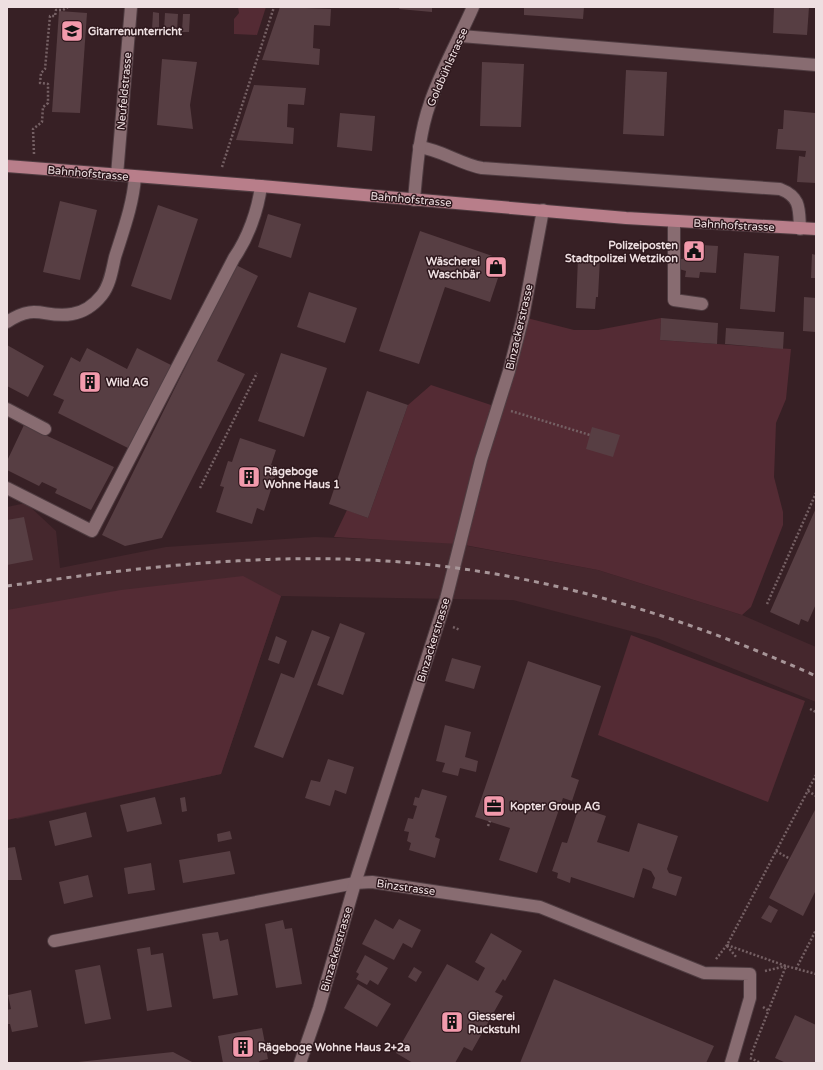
<svg xmlns="http://www.w3.org/2000/svg" width="823" height="1070" font-family="'Varela Round',sans-serif">
<style>
.built{fill:#45272d}
.green{fill:#542b34}
.building{fill:#573e43}
.lines{fill:none;stroke-linecap:round;stroke-linejoin:round}
.minor-casing{stroke:#4f3c41;stroke-width:14}
.major-casing{stroke:#4f3c41;stroke-width:14}
.path{stroke:#756064;stroke-width:2.5;stroke-dasharray:2 2;stroke-linecap:butt}
.minor{stroke:#886c71;stroke-width:12}
.major{stroke:#b87e8a;stroke-width:12}
.rail{stroke:#a79598;stroke-width:3;stroke-dasharray:5 5;stroke-linecap:butt}
.labels{text-anchor:middle;stroke-width:3;stroke-linejoin:round;paint-order:stroke}
.poi-label{font-size:11px;font-weight:bold;fill:#eedfe1;stroke:#2d171c;text-anchor:start}
.street-label{font-size:11px;fill:#eedfe1;stroke:#2d171c}
</style>
<rect width="100%" height="100%" fill="#372025"/>
<path class="built" d="M26 503 56 531 60 568 166 547 315 537 446 542 598 570 742 615 816 647V702L657 638 513 600 281 596 221 774 17 819 7 813V507Z"/>
<g class="green">
<path d="M238 7H266L257 35 234 34V19L239 13Z"/>
<path d="M523 317 574 330H598L661 318 660 340 791 349 786 399 776 423 774 477 783 512V525L751 607 742 615 598 570 459 544 334 537 347 510 368 518 408 405 431 385 497 407Z"/>
<path d="M243 576 281 596 221 774 7 820V610L121 590Z"/>
<path d="M631 635 805 701 768 802 598 735Z"/>
</g>
<g class="building">
<path d="M280 7 331 9 330 26 314 25 313 48 320 49 319 65 262 60Z"/>
<path d="M400 7H432V12L399 9Z"/>
<path d="M524 7H584L583 19 524 15Z"/>
<path d="M774 7H809L807 35 773 33Z"/>
<path d="M59 11 87 13 80 113 52 112Z"/>
<path d="M153 12 159 13V31L152 30Z"/>
<path d="M165 13 178 14 177 31H164Z"/>
<path d="M183 14H190L189 32H182Z"/>
<path d="M162 59 197 62 190 105 193 129 157 125Z"/>
<path d="M482 62 524 64 521 127 480 126Z"/>
<path d="M626 70 667 72 664 136 623 134Z"/>
<path d="M254 85 306 88 304 105 288 104 287 127 294 128 293 144 236 140Z"/>
<path d="M784 110 815 113 816 183 797 182 799 156 805 157 806 151 776 149 778 129H783Z"/>
<path d="M340 113 375 116 372 151 337 147Z"/>
<path d="M60 201 97 210 80 280 43 272Z"/>
<path d="M158 205 198 219 171 300 131 286Z"/>
<path d="M268 214 301 224 291 258 258 247Z"/>
<path d="M420 231 504 260 490 302 445 287 419 364 379 351Z"/>
<path d="M685 244 718 246 716 273 700 272 699 278 685 277 686 271 679 269 680 259H683Z"/>
<path d="M744 253 779 256 775 312 740 309Z"/>
<path d="M812 254 816 255V278H811Z"/>
<path d="M578 257 600 258 598 297H596L595 309 576 308Z"/>
<path d="M236 265 258 276 217 361 245 374 162 538 125 546 102 535Z"/>
<path d="M309 292 357 308 345 343 297 327Z"/>
<path d="M804 297 816 298V332L803 331Z"/>
<path d="M661 318 718 323 717 344 660 340Z"/>
<path d="M726 328 784 332 783 349 725 344Z"/>
<path d="M7 345 44 366 28 397 7 386Z"/>
<path d="M87 348 127 369 137 348 171 365 130 449 58 413 64 400 53 395 71 357 80 362Z"/>
<path d="M281 353 327 368 304 437 258 421Z"/>
<path d="M367 391 408 405 368 518 329 504Z"/>
<path d="M24 425 114 467 91 510 55 493 57 489 42 482 39 486 7 470V461Z"/>
<path d="M592 427 620 435 613 457 586 449Z"/>
<path d="M240 438 276 450 271 465 278 468 264 511 257 508 252 524 216 512 224 487 220 486 228 461 232 462Z"/>
<path d="M816 508V604L808 622 801 619 799 625 770 612Z"/>
<path d="M24 517 33 560 7 565V520Z"/>
<path d="M340 623 365 633 343 695 317 685Z"/>
<path d="M312 630 330 637 283 758 254 747 281 673 294 678Z"/>
<path d="M276 636 287 641 279 664 268 660Z"/>
<path d="M452 658 481 666 474 689 445 681Z"/>
<path d="M528 661 601 686 571 777 579 780 572 801 563 798 537 873 499 860 510 828 475 817Z"/>
<path d="M445 725 471 732 465 757 478 761 476 772 460 768 458 776 442 772 445 763 436 761Z"/>
<path d="M328 759 354 767 346 794 335 790 330 806 305 798 311 780 320 782Z"/>
<path d="M422 789 447 796 435 837 440 839 435 858 409 850 411 843 407 841 409 832 404 831 408 818 413 819 417 806 413 805 415 797 419 798Z"/>
<path d="M155 797 162 824 127 832 120 805Z"/>
<path d="M185 797 187 811 182 812 180 798Z"/>
<path d="M579 807 606 816 597 842 629 852 638 823 678 836 667 869 669 873 682 877 676 896 652 888 655 878 651 871 643 868 634 898 571 877 570 883 557 878 558 873 552 871 562 842 567 843Z"/>
<path d="M816 808V890L803 916 769 898Z"/>
<path d="M86 812 92 837 55 846 49 821Z"/>
<path d="M230 831 232 839 218 842 217 834Z"/>
<path d="M15 847 22 880H7V848Z"/>
<path d="M230 851 235 874 183 883 179 860Z"/>
<path d="M151 863 155 890 128 894 124 868Z"/>
<path d="M88 875 93 897 64 904 59 882Z"/>
<path d="M769 905 778 910 771 923 761 918Z"/>
<path d="M375 919 393 929 399 919 421 930 412 948 403 943 394 960 362 944Z"/>
<path d="M283 920 285 929 292 928 302 984 276 988 265 924Z"/>
<path d="M218 932 220 941 228 939 238 995 213 999 202 934Z"/>
<path d="M491 933 522 951 505 981 503 979 495 992 503 996 472 1051 464 1047 455 1063H413L396 1053 447 964 478 981 485 968 475 962Z"/>
<path d="M150 947 151 955 163 953 172 1007 147 1011 137 949Z"/>
<path d="M365 955 388 968 378 985 370 980 367 985 356 979 359 974 356 972Z"/>
<path d="M100 965 111 1019 85 1024 75 970Z"/>
<path d="M414 967 422 972 416 982 408 977Z"/>
<path d="M554 979 714 1046 706 1063H520Z"/>
<path d="M358 984 391 1004 377 1027 344 1008Z"/>
<path d="M31 990 38 1027 12 1032 10 1024H7V1010L11 1009 8 995Z"/>
<path d="M795 1015 816 1025V1063H786L775 1058Z"/>
<path d="M262 1028 268 1059 259 1061 260 1063H223L218 1036Z"/>
<path d="M173 1052 194 1063 78 1062Z"/>
</g>
<g class="lines">
<g class="minor-casing">
<g id="minor">
<path d="M461 36 816 65"/>
<path d="M419 147C442 150 460 164 482 168L780 189C801 197 799 209 800 229"/>
<path d="M117 175 131 7"/>
<path d="M414 200C417 167 419 134 430 103 441 70 459 39 473 7"/>
<path d="M674 221V300L702 304"/>
<path d="M7 322C37 302 44 319 72 314 85 312 94 305 102 295 110 285 112 270 115 257 123 231 133 205 135 177"/>
<path d="M7 409 45 429"/>
<path d="M7 488 92 531 234 258C248 238 258 210 261 186"/>
<path d="M54 941 355 883 372 882 540 907 704 973 750 974V998L731 1063"/>
<path d="M300 1063 319 1008 355 883 446 599 481 460 509 371 523 317 543 210"/>
</g>
</g>
<g class="major-casing">
<path id="major" d="M7 166 261 186 626 218 816 229"/>
</g>
<g class="path">
<path d="M34 154 33 129 42 122 43 107 48 103V84L40 83 41 73 45 69 50 16H55L56 10H63L68 7"/>
<path d="M222 167 274 7"/>
<path d="M511 411 590 435"/>
<path d="M200 488 257 373"/>
<path d="M767 604 816 493"/>
<path d="M453 627 460 630"/>
<path d="M810 709 816 712"/>
<path d="M808 791 816 796"/>
<path d="M488 826 490 821"/>
<path d="M776 851 790 859"/>
<path d="M727 945 786 966 816 974"/>
<path d="M727 946 737 958"/>
<path d="M716 959 727 945 816 775"/>
<path d="M796 969 816 930"/>
<path d="M765 971 786 966"/>
<path d="M763 1007 769 1011"/>
<path d="M751 1055 786 966"/>
<path d="M750 1058 761 1063"/>
</g>
<use href="#minor" class="minor"/>
<use href="#major" class="major"/>
<path class="rail" d="M7 586C126 569 247 554 368 560 525 567 673 612 816 676"/>
</g>
<defs>
<g id="school-square" transform="scale(1.15)"><rect x="-9" y="-9" width="18" height="18" rx="4" fill="#f29aac" stroke="#2d171c"/><path d="M0-5L7-2L0 1L-7-2ZM-4 1L0 2.5L4 1V4Q0 6-4 4Z" fill="#111"/></g>
<g id="civic-square" transform="scale(1.15)"><rect x="-9" y="-9" width="18" height="18" rx="4" fill="#f29aac" stroke="#2d171c"/><path d="M-.6-6.5H3V-4.5H.6V-3L4-1V1h2V6H-6V1h2V-1L-.6-3ZM-1.2 2.5V6h2.4V2.5Z" fill="#111"/></g>
<g id="shop-square" transform="scale(1.15)"><rect x="-9" y="-9" width="18" height="18" rx="4" fill="#f29aac" stroke="#2d171c"/><path d="M-5-2.5h2.3a2.7 3.5 0 0 1 5.4 0H5L5.5 6h-11ZM-1.5-2.5h3a1.5 2.3 0 0 0-3 0Z" fill="#111"/></g>
<g id="building-square" transform="scale(1.15)"><rect x="-9" y="-9" width="18" height="18" rx="4" fill="#f29aac" stroke="#2d171c"/><path d="M-4-6H4V6H1V3H-1V6H-4ZM-2.5-4.3h1.7v1.8h-1.7ZM.8-4.3h1.7v1.8H.8ZM-2.5-1h1.7V.8h-1.7ZM.8-1h1.7V.8H.8Z" fill="#111"/></g>
<g id="office-square" transform="scale(1.15)"><rect x="-9" y="-9" width="18" height="18" rx="4" fill="#f29aac" stroke="#2d171c"/><path d="M-6-3h4V-5.5h4V-3h4V5H-6ZM-1-4.5V-3h2v-1.5ZM-6 0V1H6V0Z" fill="#111"/></g>
</defs>
<g fill-rule="evenodd">
<use href="#school-square" x="72" y="31"/>
<use href="#civic-square" x="694" y="251"/>
<use href="#shop-square" x="496" y="267"/>
<use href="#building-square" x="90" y="382"/>
<use href="#building-square" x="249" y="477"/>
<use href="#office-square" x="494" y="806"/>
<use href="#building-square" x="452" y="1022"/>
<use href="#building-square" x="243" y="1047"/>
</g>
<g class="labels">
<g class="poi-label">
<text x="88" y="35">Gitarrenunterricht</text>
<text x="678" y="249" text-anchor="end">Polizeiposten<tspan x="678" dy="13">Stadtpolizei Wetzikon</tspan></text>
<text x="480" y="265" text-anchor="end">Wäscherei<tspan x="480" dy="13">Waschbär</tspan></text>
<text x="106" y="386">Wild AG</text>
<text x="264" y="475">Rägeboge<tspan x="264" dy="13">Wohne Haus 1</tspan></text>
<text x="510" y="810">Kopter Group AG</text>
<text x="468" y="1020">Giesserei<tspan x="468" dy="13">Ruckstuhl</tspan></text>
<text x="258" y="1051">Rägeboge Wohne Haus 2+2a</text>
</g>
<g class="street-label">
<text transform="translate(447 67) rotate(-66)" y="4">Goldbühlstrasse</text>
<text transform="translate(124 91) rotate(-85)" y="4">Neufeldstrasse</text>
<text transform="translate(88 173) rotate(5)" y="4">Bahnhofstrasse</text>
<text transform="translate(411 199) rotate(5)" y="4">Bahnhofstrasse</text>
<text transform="translate(734 225) rotate(3)" y="4">Bahnhofstrasse</text>
<text transform="translate(519 327) rotate(-77)" y="4">Binzackerstrasse</text>
<text transform="translate(433 640) rotate(-73)" y="4">Binzackerstrasse</text>
<text transform="translate(406 887) rotate(8)" y="4">Binzstrasse</text>
<text transform="translate(336 949) rotate(-74)" y="4">Binzackerstrasse</text>
</g>
</g>
<rect width="823" height="1070" fill="none" stroke="#eedfe1" stroke-width="16"/>
</svg>
